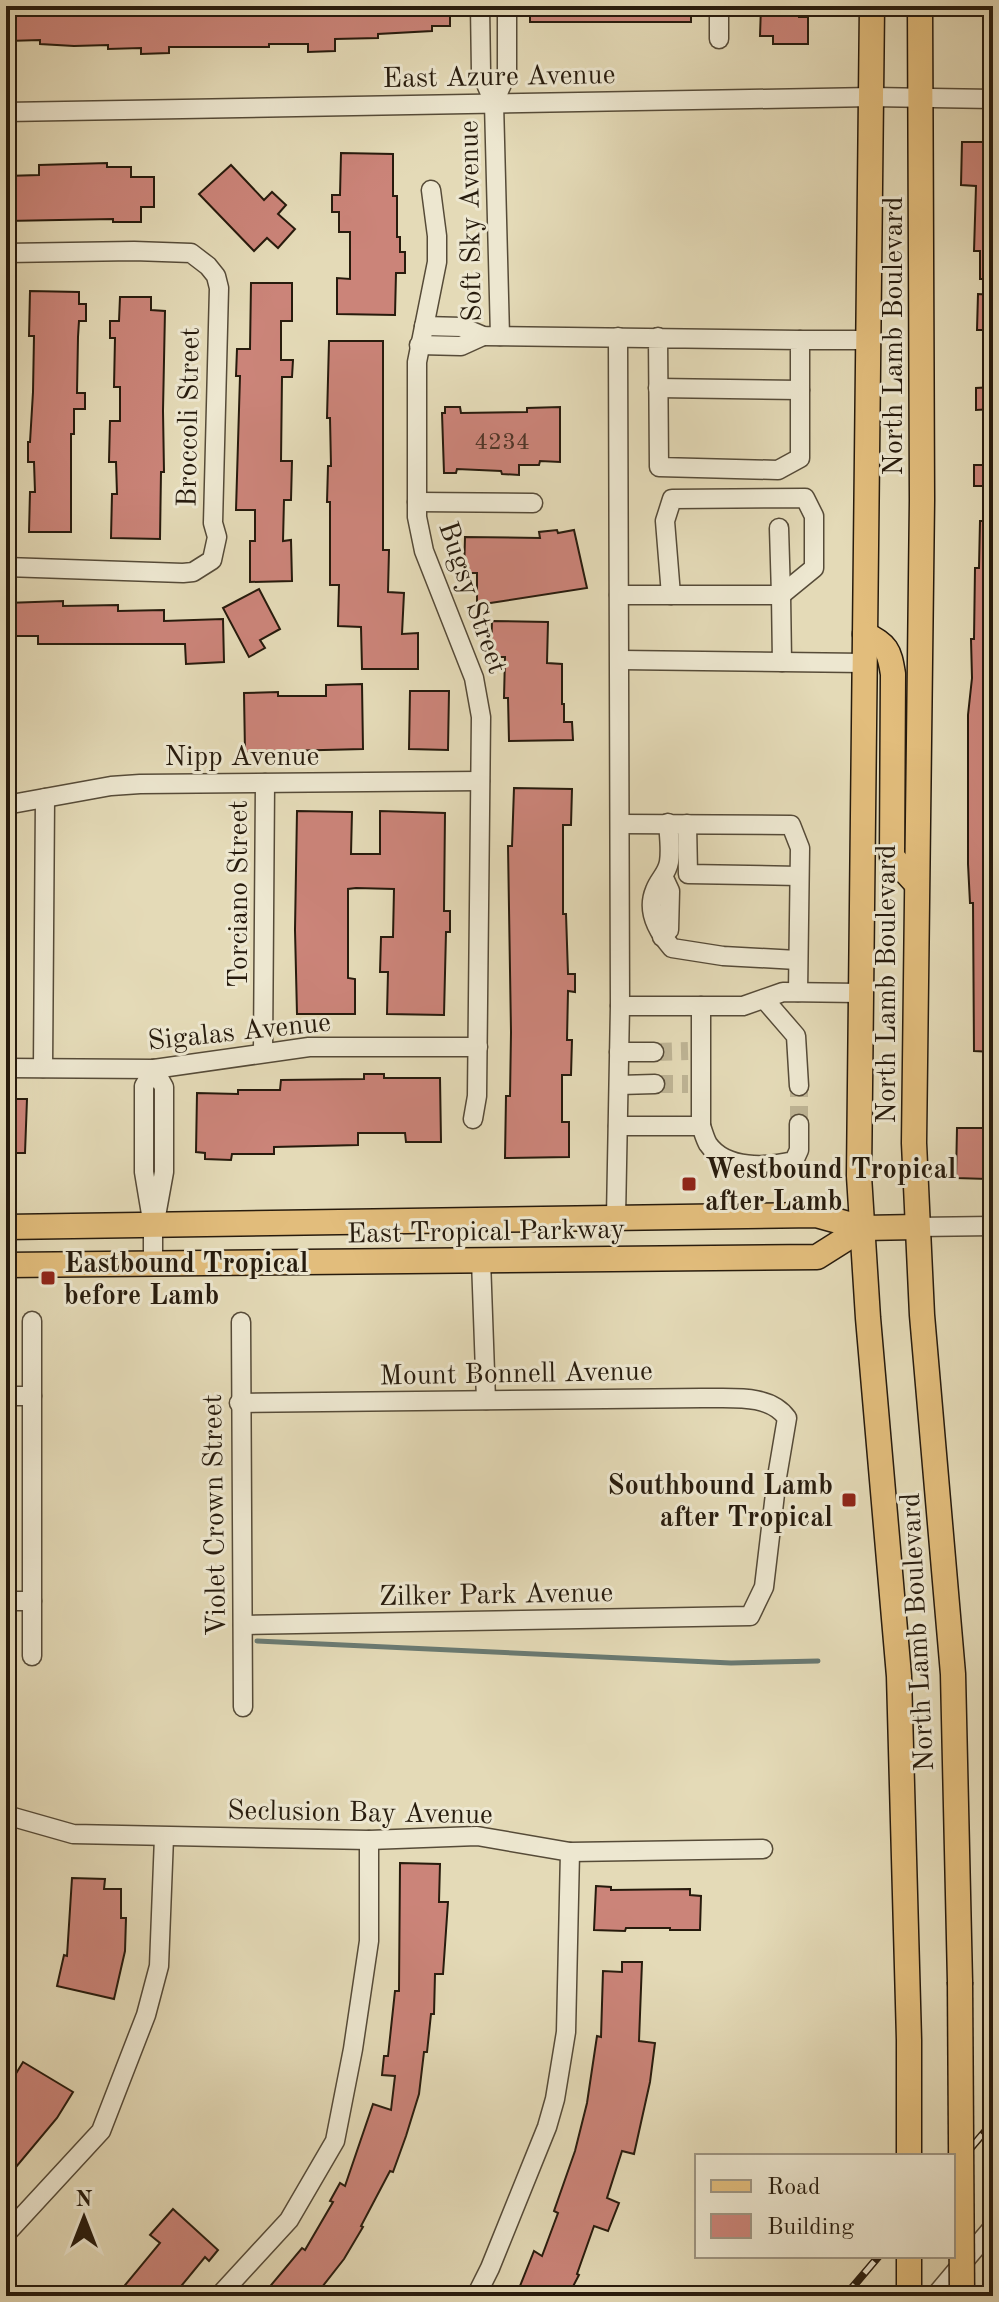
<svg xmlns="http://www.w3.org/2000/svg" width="999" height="2302" font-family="'Old Standard TT',serif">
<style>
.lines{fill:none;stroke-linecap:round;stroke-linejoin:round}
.stream{stroke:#6a7a72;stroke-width:5}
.building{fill:#cb8479;stroke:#271b0d;stroke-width:2}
.minor-tunnel{stroke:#beb495;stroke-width:18;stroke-dasharray:18 9;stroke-linecap:butt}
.minor-casing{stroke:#564b38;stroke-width:21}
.major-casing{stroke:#271b0d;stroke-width:27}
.minor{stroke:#ede7d0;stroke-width:18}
.major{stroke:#e2bd7c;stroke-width:24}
.rail-casing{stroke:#271b0d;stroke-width:8}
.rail{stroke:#ede7d0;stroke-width:5;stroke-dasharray:15;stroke-linecap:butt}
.major-bridge-casing{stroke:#271b0d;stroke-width:27;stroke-linecap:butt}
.major-bridge{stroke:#e2bd7c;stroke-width:24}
.poi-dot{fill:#8f2418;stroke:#ede7d0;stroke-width:3}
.labels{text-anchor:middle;stroke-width:6;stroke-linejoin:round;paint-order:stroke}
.number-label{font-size:24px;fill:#503528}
.street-label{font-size:28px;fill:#271b0d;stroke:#ede7d0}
.poi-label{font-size:28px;font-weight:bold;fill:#271b0d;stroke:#ede7d0;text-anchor:start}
</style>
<rect width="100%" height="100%" fill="#e4dab7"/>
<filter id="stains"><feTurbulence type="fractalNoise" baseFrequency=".0025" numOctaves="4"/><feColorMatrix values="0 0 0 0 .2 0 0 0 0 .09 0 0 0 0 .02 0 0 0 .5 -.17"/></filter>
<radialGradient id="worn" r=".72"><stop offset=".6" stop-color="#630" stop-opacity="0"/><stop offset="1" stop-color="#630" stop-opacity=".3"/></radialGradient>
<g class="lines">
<path class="stream" d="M257 1641 731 1663 818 1661"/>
</g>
<g class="building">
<path d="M7 6H450V26H432V31L378 34V38L335 39V51L308 52V44H269V47H169V53L141 54V48L108 49V45L74 46 40 44V40L8 41Z"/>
<rect x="530" y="6" width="161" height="16"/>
<path d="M761 6H799V17H808V44H773V36H760Z"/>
<path d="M962 142H984V175H993V279H980V251H974L976 186 961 185Z"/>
<path d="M341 153 393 154V196H397V237H400V252H405V273H396L395 315 337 314V278L350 279V232H339V212H332V195H340Z"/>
<path d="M107 163V167H131V177H154V207H141V222H113V219L6 221V176L39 175V165Z"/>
<path d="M231 165 264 200 272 192 286 205 278 214 295 229 278 248 267 238 254 251 199 194Z"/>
<path d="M251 283H292V321H281V360H293L292 377H282L281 461H292L291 500H284L283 541 291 540 292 581 250 582V541H255V510H236L240 376H236L237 349H250Z"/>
<path d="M30 291 79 292V304H86V321H79L78 337 77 393H85V409H74V434H71V532H29L30 492H35L34 462H28V442H30L33 392 34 336H29Z"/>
<path d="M978 294 993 295V330H977Z"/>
<path d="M120 297H151V310L165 311 163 411 164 472H161L160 539 111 538 112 494H117L116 462H109L110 421H120V387H114L115 338H110V321H119Z"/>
<path d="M329 341H383V550H389L388 592 404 593 402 634 418 633V669H362L361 627 338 626 339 585H330V502H327L328 466H331L330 418H327Z"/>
<path d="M993 387V409L976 410V388Z"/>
<path d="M445 407H460L461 413 527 412V408L560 407V462L540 461 539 465H519V475L502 474 501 471 457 469 456 473H444L442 413H445Z"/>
<rect x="974" y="465" width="19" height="21"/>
<path d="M980 521H993V1052L974 1051 973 903H970L968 864V715L972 678 971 639H974L975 568H979Z"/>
<path d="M557 530 558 533 574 530 587 588 477 605V573H464L465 537 540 538 539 532Z"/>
<path d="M259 589 280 629 260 640 265 648 249 657 223 608Z"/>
<path d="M63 601V606L118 605V611L164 610V621L223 619 224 662 186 664 185 644H38V636H6V603Z"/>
<path d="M492 621 548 622 547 663 562 664V704H564V722H572L573 740 509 741 508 698H504L505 657H491Z"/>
<path d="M362 684 363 749 245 752 244 693 278 692V696H326V685Z"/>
<path d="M410 691H449L448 750 409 749Z"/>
<path d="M514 788 572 789 571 825H563V914H566L568 974H575V992L568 991 567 1040H572L571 1075H562V1122H569V1157L505 1158 506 1096H510L511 1032 508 846H512Z"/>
<path d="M297 811 352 812 351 854H380V811L445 813 444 911H450V932H446L444 1015 387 1014 388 972H380L381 937H393L394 889 356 888 348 889V978L355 979V1014H297L295 930Z"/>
<path d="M364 1074H384V1078H440L441 1142H406L405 1133H358V1145L274 1147V1154H232L231 1160 205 1159V1153L196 1152 197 1093 238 1094V1090H280L281 1080 364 1079Z"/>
<path d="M6 1099H27L25 1153H6Z"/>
<path d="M957 1128H988L987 1179 956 1178Z"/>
<path d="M400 1863 440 1864 439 1902H448L443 1974H435L434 2014H431L427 2052H424L419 2094 406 2136 393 2172 390 2171 361 2226 363 2227 344 2259 315 2296H262L302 2248 305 2250 333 2202 330 2201 340 2183 345 2186 373 2104 391 2110 395 2076 382 2075 384 2056H388L395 1991H399Z"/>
<path d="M72 1878 105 1879 104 1889H121V1918H126L125 1951 114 1999 57 1986 64 1955 67 1956Z"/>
<path d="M596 1886 611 1887V1890L690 1889V1895L701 1896 700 1930H670V1928H626L625 1931 594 1930Z"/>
<path d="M622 1962H642L639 2041 655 2043 650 2082 634 2154 622 2151 607 2198 619 2203 608 2231 594 2226 577 2274 579 2275 568 2296H516L534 2251 542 2256 558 2213 554 2211 575 2151 587 2103 597 2036 601 2037 603 1971 622 1972Z"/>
<path d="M23 2062 73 2092 57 2118 6 2179V2090Z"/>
<path d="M173 2209 218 2250 209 2261 205 2257 173 2296H116L160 2243 150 2235Z"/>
</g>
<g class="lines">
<g class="minor-tunnel">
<path d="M654 1052 688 1051"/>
<path d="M655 1084H688"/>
<path d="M799 1124V1086"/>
</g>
<g class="minor-casing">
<g id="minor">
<path d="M480 6 481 72 494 103 500 336"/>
<path d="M719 39V6"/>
<path d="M494 103 507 72V6"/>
<path d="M6 112 872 97 993 99"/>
<path d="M431 190 437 236V262L417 362V517L424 551 474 678 481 717 477 1096 473 1119"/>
<path d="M6 253 134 251 191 253 208 266 216 276 219 288 213 523 217 537 212 560 193 572 183 573 6 567"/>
<path d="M424 326 462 327 483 336 800 340V458L778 470 659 467 658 337"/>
<path d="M618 337 620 1006"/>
<path d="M800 340H870"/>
<path d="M419 345 461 346 483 336"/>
<path d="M658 388 800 390"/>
<path d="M417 502 533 503"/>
<path d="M779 528 781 595"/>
<path d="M619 595H781L782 662 621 660"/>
<path d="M671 595 665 521 672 499 805 498 814 516V568L781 595"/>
<path d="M782 662 865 663"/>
<path d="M6 805 111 786 140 784 480 781"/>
<path d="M668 823C669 836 671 850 669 862 667 874 659 879 655 890 646 911 658 932 672 948L723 956 797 960"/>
<path d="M621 824 791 825 800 848 798 992"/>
<path d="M687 824 688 874 799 876"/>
<path d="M662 937 669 930 670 891 664 878"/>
<path d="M764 999 796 1036 799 1086"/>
<path d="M619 1052H654"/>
<path d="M263 1053 265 783"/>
<path d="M6 1068 154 1069 309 1047H478"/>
<path d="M43 1068 45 798"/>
<path d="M154 1069 164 1087V1172L156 1216"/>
<path d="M619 1085 655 1084"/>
<path d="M618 1126H701V1006"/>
<path d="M701 1126C703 1131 705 1139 708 1144 726 1170 767 1167 794 1161L799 1150V1124"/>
<path d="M616 1217 620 1006H743L783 992 860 993"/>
<path d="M917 1227 993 1226"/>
<path d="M481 1260 486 1400"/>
<path d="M153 1265V1226L144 1172V1086L154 1069"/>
<path d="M32 1321V1656"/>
<path d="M241 1322 243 1707"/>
<path d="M6 1396H32"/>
<path d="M239 1403 702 1398C730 1399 769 1393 787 1418L777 1477 764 1587 750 1616 243 1625"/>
<path d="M6 1601H32"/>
<path d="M6 1815 73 1834 369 1840 477 1836 570 1852 763 1849"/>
<path d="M6 2234 101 2131 146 2015 159 1966 164 1837"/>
<path d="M219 2296 289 2220 335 2141 353 2049 369 1941V1840"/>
<path d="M476 2296 490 2268 547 2127 555 2099 566 2032 570 1852"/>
<path d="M935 2296 993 2227"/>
</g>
</g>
<g class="major-casing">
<g id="major">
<path d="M872 6 859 1176 868 1318 899 1676 909 2040V2156"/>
<path d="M920 6 922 500 914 1143 922 1315 953 1674 960 1982"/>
<path d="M865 634C887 646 889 649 893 674L892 857 916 883"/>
<path d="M6 1227 816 1215 863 1228 917 1227"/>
<path d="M6 1265 817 1257 863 1228"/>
<path d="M909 2256V2296"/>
</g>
</g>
<use href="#minor" class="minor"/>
<use href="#major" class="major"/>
<g class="rail-casing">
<g id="rail">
<path d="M953 2169 993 2122"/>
<path d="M845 2296 879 2256"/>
</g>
</g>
<use href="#rail" class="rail"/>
<g class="major-bridge-casing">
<path id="major-bridge" d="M960 1982 962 2296"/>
</g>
<use href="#major-bridge" class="major-bridge"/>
</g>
<g class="poi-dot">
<rect x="681" y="1176" width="16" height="16" rx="4"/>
<rect x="40" y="1270" width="16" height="16" rx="4"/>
<rect x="841" y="1492" width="16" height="16" rx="4"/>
</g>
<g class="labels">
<g class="number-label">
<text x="502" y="449">4234</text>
</g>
<g class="street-label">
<text transform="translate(499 75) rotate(-1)" y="10">East Azure Avenue</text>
<text transform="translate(469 221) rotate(-91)" y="10">Soft Sky Avenue</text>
<text transform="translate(892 336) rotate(-90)" y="10">North Lamb Boulevard</text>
<text transform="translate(187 417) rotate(-89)" y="10">Broccoli Street</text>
<text transform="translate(474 597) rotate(71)" y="10">Bugsy Street</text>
<text x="242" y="765">Nipp Avenue</text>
<text transform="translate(237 894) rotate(-90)" y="10">Torciano Street</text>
<text transform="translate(885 984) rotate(-90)" y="10">North Lamb Boulevard</text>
<text transform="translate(239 1030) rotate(-6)" y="10">Sigalas Avenue</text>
<text transform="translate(486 1230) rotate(-1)" y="10">East Tropical Parkway</text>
<text transform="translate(516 1372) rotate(-1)" y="10">Mount Bonnell Avenue</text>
<text transform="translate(213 1515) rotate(-91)" y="10">Violet Crown Street</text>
<text transform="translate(496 1593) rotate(-1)" y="10">Zilker Park Avenue</text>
<text transform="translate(916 1632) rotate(-93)" y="10">North Lamb Boulevard</text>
<text transform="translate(360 1811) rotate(1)" y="10">Seclusion Bay Avenue</text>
</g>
<g class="poi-label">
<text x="705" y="1178">Westbound Tropical<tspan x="705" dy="32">after Lamb</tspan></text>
<text x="64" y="1272">Eastbound Tropical<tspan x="64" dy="32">before Lamb</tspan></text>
<text x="833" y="1494" text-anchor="end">Southbound Lamb<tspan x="833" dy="32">after Tropical</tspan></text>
</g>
</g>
<rect width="999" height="2302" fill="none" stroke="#e4dab7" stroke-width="32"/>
<rect x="8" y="8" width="983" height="2286" fill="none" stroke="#271b0d" stroke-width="4"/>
<rect x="16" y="16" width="967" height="2270" fill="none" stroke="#271b0d" stroke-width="2"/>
<rect x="695" y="2154" width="260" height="104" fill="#ede7d0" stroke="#9e9582" stroke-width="2"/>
<rect x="711" y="2180" width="40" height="12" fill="#e2bd7c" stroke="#9e9582" stroke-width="2"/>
<text x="767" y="2194" font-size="24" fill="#271b0d">Road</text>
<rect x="711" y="2214" width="40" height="24" fill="#cb8479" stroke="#9e9582" stroke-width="2"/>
<text x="767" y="2234" font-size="24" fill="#271b0d">Building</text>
<g transform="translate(84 2218)" stroke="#ede7d0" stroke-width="6" paint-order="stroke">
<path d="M0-6L14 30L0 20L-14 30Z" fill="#271b0d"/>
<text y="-12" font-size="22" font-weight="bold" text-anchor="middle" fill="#271b0d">N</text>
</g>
<rect width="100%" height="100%" filter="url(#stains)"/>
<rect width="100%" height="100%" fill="url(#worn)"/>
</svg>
